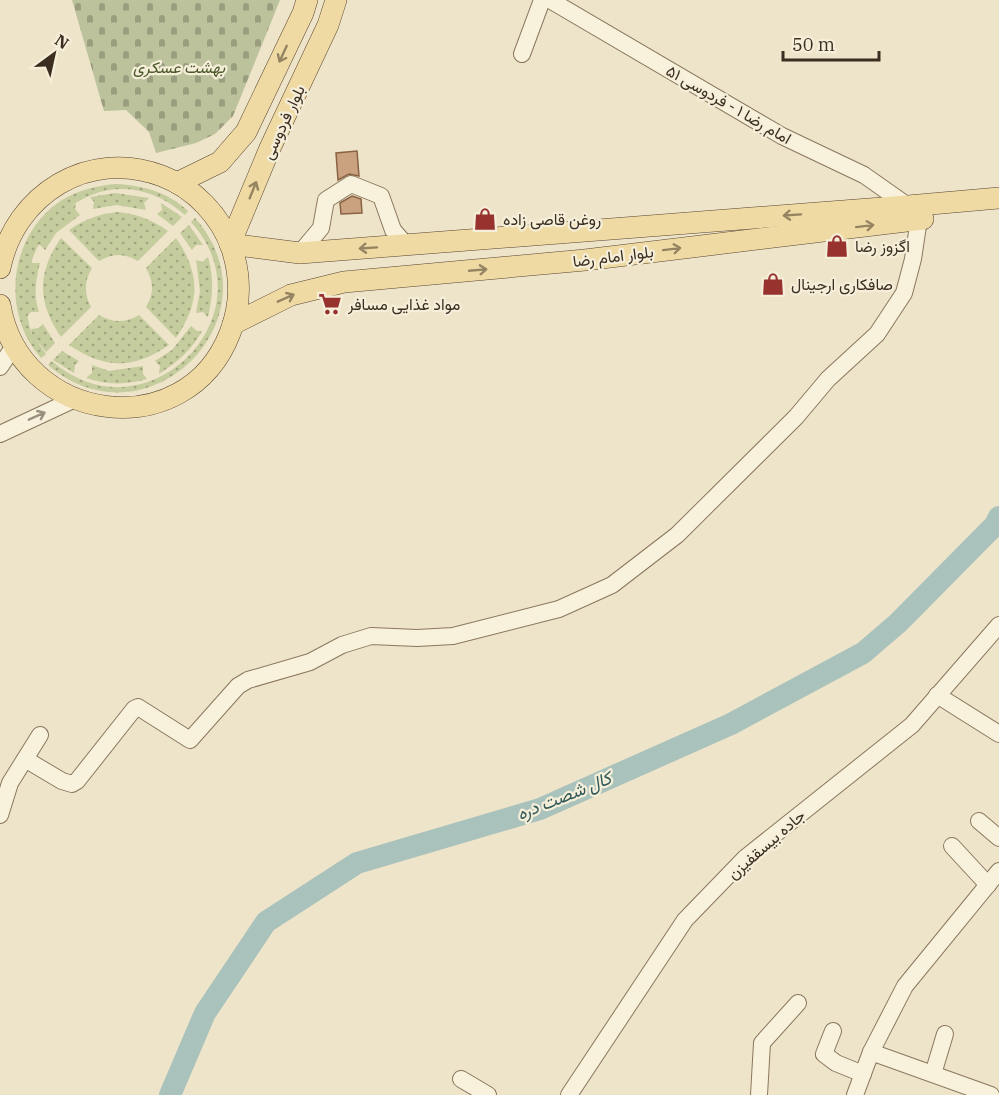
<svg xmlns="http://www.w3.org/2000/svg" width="999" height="1095" font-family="'IBM Plex Serif',Vazirmatn,serif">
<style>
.grass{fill:url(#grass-dots)}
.cemetery{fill:url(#cemetery-stones)}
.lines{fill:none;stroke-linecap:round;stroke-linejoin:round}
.river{stroke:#aac2bc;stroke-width:22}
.building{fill:#cba280;stroke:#896244;stroke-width:1.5}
.minor-casing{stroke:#8a775e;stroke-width:18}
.major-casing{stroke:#584532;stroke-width:22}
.minor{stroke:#f8f1dc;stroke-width:16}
.major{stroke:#efdaa3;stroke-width:21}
.oneway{stroke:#958462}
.oneway2{stroke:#9a907e}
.labels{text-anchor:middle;stroke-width:4.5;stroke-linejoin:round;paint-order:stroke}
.park-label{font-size:16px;font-style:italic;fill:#4a5728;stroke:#f5eed9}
.street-label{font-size:16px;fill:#3b2e21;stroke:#f5eed9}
.poi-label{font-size:16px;fill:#3b2e21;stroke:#f5eed9;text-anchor:start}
.water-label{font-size:18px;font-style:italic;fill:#315a59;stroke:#f5eed9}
</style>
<defs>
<pattern id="grass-dots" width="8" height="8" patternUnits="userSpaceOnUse" patternTransform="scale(1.5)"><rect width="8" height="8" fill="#c5cc9d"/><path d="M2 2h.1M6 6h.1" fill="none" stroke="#a1a680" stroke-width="1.8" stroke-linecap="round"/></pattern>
<pattern id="cemetery-stones" width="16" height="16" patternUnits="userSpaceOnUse" patternTransform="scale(1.5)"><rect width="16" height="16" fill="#bcc29b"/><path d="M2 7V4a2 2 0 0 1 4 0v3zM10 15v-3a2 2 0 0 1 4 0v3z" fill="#9a9e7e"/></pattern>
</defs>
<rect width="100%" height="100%" fill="#eee4c9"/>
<g class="grass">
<path d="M115 184C142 185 168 192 188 211L185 215C103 142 0 235 32 335L31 329 39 328 43 324 55 343 46 352 34 337 46 354 41 358C0 312 9 234 62 200 79 190 96 186 115 184Z"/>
<path d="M115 193 149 198 144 203 146 210 116 205 93 209 94 202 90 197Z"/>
<path d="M76 203 75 209 80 215 56 233 45 250 40 245 32 246C44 228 56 214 76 203Z"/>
<path d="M161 203 182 217 173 226 157 214 162 210Z"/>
<path d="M118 212C138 214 152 220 168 231L138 261C124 253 113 253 99 261L69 230C85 219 99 214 118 212Z"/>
<path d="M195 218C282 316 148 451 48 365L52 361C146 443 274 314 191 222Z"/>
<path d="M189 225 203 245H196L192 250 180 233Z"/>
<path d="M61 238 92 268C84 282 84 293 91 307L61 337C37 302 37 273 61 238Z"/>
<path d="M176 238C200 273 201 302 176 338L146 307C154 294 154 282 146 268Z"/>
<path d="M208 257C214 277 213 296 208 317L203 312 196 313 200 291 196 260 202 262Z"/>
<path d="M27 258 33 263H40C36 279 33 295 39 312H31L26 317 22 284Z"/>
<path d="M99 315C113 323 125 323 139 315L169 345C133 370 105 369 69 345Z"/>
<path d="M191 326 197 331H202C192 350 177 362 159 374L160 366 155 361 172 350Z"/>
<path d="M62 351 79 361 75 365 74 373 53 360Z"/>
<path d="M92 365 109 371 143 366V374L147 379C126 385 107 385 86 378L92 373Z"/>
</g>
<path class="cemetery" d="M72 0H280L233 116 215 134 196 143 156 153 149 132 126 110 104 111Z"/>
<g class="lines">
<path class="river" d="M170 1095 205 1013 266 922 357 863 540 809 731 724 863 653 898 623 995 525 999 517"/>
</g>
<g class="building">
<path d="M357 151 359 176 349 174 338 180 336 153Z"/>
<path d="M352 196 361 199 362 213 341 214 340 203Z"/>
</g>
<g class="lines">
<g class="minor-casing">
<g id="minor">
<path d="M550 0 782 136 864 175 908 206"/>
<path d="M522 54 542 0"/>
<path d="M300 253 321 228 326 200 351 184 381 196 393 230 406 245"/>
<path d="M0 367 14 346"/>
<path d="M0 434 75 399"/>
<path d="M937 695 999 734"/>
<path d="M25 759 62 781 72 784 77 781 134 709 138 707 190 740 238 686 248 680 310 662 342 645 371 636 417 638 453 636 559 609 612 585 677 535 796 417 828 379 877 334 904 293 913 259 919 219"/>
<path d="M0 815 10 783 40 735"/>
<path d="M979 821 999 838"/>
<path d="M952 846 988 885"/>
<path d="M833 1031 824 1054 836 1063 863 1074"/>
<path d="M871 1052 991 1095"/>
<path d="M933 1074 945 1034"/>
<path d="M461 1079 488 1095"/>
<path d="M569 1095 685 920 745 858 912 725 999 625"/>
<path d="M759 1095 762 1043 798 1003"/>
<path d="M855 1095 871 1052 905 986 999 871"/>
</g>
</g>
<g class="major-casing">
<g id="major">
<path d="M336 0 328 25 270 148 230 244 300 253 908 206 999 198"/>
<path d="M177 183 220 162 246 132 303 13 307 0"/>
<path d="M0 268C15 194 89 148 162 176 194 188 221 216 232 249 241 277 241 305 230 333 186 447 20 424 0 305"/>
<path d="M233 324 291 295 344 282 585 260 923 219"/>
</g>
</g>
<use href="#minor" class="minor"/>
<use href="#major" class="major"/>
</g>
<defs><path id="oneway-shaft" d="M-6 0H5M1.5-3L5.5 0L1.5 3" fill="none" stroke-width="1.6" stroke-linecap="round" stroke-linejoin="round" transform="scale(1.5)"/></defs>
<g class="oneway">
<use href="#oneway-shaft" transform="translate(283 54) rotate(115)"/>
<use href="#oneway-shaft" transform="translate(253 190) rotate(-68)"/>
<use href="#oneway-shaft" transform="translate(792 215) rotate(176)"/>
<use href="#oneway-shaft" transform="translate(865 226) rotate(-7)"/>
<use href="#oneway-shaft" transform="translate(368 248) rotate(176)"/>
<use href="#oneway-shaft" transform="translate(672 249) rotate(-7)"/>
<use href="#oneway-shaft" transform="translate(478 270) rotate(-5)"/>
<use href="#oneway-shaft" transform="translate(286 298) rotate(-24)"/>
</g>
<use class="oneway2" href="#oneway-shaft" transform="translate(37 416) rotate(-24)"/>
<defs>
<g id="shop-bare" transform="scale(1.8)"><path d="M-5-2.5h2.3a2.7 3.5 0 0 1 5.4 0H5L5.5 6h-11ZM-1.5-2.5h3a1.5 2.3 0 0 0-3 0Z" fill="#98322f" stroke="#f5eed9" stroke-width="2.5" paint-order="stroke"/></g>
<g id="supermarket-bare" transform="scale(1.8)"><path d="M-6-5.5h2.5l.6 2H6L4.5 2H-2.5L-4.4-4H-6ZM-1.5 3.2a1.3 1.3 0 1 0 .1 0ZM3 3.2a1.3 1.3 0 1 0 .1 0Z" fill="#98322f" stroke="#f5eed9" stroke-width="2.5" paint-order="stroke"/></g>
</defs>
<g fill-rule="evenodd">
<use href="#shop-bare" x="485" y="219"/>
<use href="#shop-bare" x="837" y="246"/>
<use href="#shop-bare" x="773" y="284"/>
<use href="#supermarket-bare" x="330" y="304"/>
</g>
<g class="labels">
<g class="park-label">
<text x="179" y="73">بهشت عسکری</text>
</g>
<g class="street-label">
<text transform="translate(729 104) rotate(30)" y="6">امام رضا ۱ - فردوسی ۵۱</text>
<text transform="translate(283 122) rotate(-65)" y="6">بلوار فردوسی</text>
<text transform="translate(613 256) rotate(-7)" y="6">بلوار امام رضا</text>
<text transform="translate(766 844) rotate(-41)" y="6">جاده بیسقفیزن</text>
</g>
<g class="poi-label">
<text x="503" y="225">روغن قاصی زاده</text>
<text x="855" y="252">اگزوز رضا</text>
<text x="791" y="290">صافکاری ارجینال</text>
<text x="348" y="310">مواد غذایی مسافر</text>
</g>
<g class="water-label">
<text transform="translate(564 796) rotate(-22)" y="6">کال شصت دره</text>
</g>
</g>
<g transform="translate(54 54) rotate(33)" stroke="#f5eed9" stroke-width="4.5" paint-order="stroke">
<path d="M0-4.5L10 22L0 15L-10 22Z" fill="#3b2e21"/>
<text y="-9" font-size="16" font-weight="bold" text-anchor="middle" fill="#3b2e21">N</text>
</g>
<path d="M783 51v9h96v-9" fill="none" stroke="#3b2e21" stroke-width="3"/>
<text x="792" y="51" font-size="18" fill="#3b2e21" stroke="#f5eed9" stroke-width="4.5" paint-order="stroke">50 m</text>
</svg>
